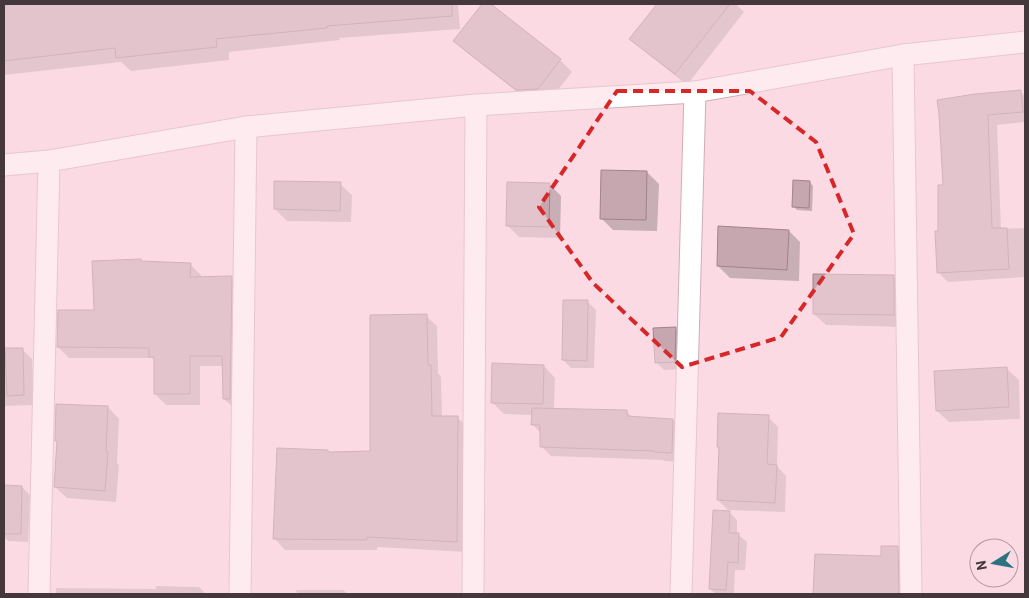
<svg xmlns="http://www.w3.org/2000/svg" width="1029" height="598" font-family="Barlow,sans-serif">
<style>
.shadow{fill:#0003}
.building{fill:#c6a7af;stroke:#a1838c}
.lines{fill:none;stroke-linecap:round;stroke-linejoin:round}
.street-casing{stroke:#ceaeb7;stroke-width:23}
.street{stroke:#fff;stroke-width:21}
.marked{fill:none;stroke:#d62828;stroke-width:4;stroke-dasharray:10 6;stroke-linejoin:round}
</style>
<rect width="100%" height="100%" fill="#fbdae3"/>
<g class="shadow">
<path d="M28 4H458L460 29 339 38 340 40 229 52V60L131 71 121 62 4 75V6Z"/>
<path d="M484 4H489L560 60 572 72 550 100 529 101 466 52 455 41Z"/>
<path d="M658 4H736L744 12 687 85 643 50 631 39Z"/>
<path d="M1021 92 1025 96V122L997 125 1001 229 1025 228V277L948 282 938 272 939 232 944 186 941 114Z"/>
<path d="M647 172 659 184 657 231 613 230 601 218Z"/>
<path d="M810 182 813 186 812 211 797 210 793 206Z"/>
<path d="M340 184 352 195 351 222 287 221 275 209Z"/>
<path d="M549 184 561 196 560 238 519 237 507 225Z"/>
<path d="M789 231 800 242 799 281 730 278 718 266Z"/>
<path d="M141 261 143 263 190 264 201 275V278H231L242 288 235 409 224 399V366H200V405H166L155 394V361L152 358H69L58 347 95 311Z"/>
<path d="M893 276 905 288 906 327 826 325 814 314Z"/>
<path d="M588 302 596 310 594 368H571L563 360Z"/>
<path d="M426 316 437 326 438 373 441 377 442 417H457L468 428 467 552 377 547V550H285L275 539 327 451 329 453H372Z"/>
<path d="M675 328 683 336 682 369 664 370 656 362Z"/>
<path d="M22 349 32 359 34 405 4 406V352Z"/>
<path d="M544 366 555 378 554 410 627 412 633 418 673 420 683 429 682 462 664 461 663 460 551 456 541 446V433L533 425V415L504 414 492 402Z"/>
<path d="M1007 369 1019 380 1020 419 949 422 937 411Z"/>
<path d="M108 407 119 419 117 463 119 465 116 502 67 498 55 487 58 442 56 440Z"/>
<path d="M768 417 778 427 777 466 786 476 785 512 728 510 718 500 720 449 718 447Z"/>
<path d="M4 486 22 487 30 495 28 542 8 541 4 537Z"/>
<path d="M729 512 737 520V534L747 542 745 570H735L734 594H716L710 589Z"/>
<path d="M897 547 908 558 909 594H814L816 555 882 558Z"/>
<path d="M156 586 199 587 206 594H56V588L156 589Z"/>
<path d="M296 590H343L348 594H297Z"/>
</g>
<g class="building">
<path d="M17 4H452V16L327 26V28L216 39 217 47 116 58 115 48 4 61V5Z"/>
<path d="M482 4H491L561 59 538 89 516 90 453 41Z"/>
<path d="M657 4H730L675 74 629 39Z"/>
<path d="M1021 90 1023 112 988 115 992 228H1007L1009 269 937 273 935 231H938V185H943L939 114 937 100 975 94Z"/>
<path d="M601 170 647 171 646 220 600 219Z"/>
<path d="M793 180 810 181 809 208 792 207Z"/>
<path d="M274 181 341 182 340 211 274 209Z"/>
<path d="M507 182 550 183 549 227 506 226Z"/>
<path d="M718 226 789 230 787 270 717 266Z"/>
<path d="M141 259V261L191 263 190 277 232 276 230 399H223L222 356H190V394H154V357H149V348L57 347 58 310H94L92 261Z"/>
<path d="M813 274 894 275V315L813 314Z"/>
<path d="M563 300H588L587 361 562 360Z"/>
<path d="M427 314 428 365H431L432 416H458L457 542 367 537V540L273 539 277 448 328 450V452L370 451V315Z"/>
<path d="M676 327 675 362 655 363 653 328Z"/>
<path d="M5 348H23L24 395 7 396Z"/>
<path d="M492 363 544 365 543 404 491 403Z"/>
<path d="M1007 367 1009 407 936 411 934 371Z"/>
<path d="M56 404 108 406 106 452H108L105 491 54 487 57 441H55Z"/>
<path d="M532 408 627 410V416L673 419 672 453 654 452V451L540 447V425H531Z"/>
<path d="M718 413 769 415 767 464 777 465 775 503 717 500 719 447H717Z"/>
<path d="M4 485 22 486 21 534H4Z"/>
<path d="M713 510 730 511 729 533H739L738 563 728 562 726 590 709 589Z"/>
<path d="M881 546H898L899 594H813L815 554 881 556Z"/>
</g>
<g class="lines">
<g class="street-casing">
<g id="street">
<path d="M903 55 911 594"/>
<path d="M4 165 49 161 246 127 476 105 695 92 903 55 1025 42"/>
<path d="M39 594 49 161"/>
<path d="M240 594 246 127"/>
<path d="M473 594 476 105"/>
<path d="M681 594 695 92"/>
</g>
</g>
<use href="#street" class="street"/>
</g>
<path d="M0 0H1029V598H0ZM617 91H750L816 142 854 234 781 337 682 367 593 283 539 207Z" fill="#fbdae3" fill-opacity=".55" fill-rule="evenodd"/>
<path class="marked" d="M617 91H750L816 142 854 234 781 337 682 367 593 283 539 207Z"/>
<rect width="1029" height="598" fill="none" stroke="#45383c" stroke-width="10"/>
<g transform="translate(994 563) rotate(259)"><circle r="24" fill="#fbdae3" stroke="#b299a0"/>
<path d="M0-4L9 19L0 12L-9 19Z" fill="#2b737e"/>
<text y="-8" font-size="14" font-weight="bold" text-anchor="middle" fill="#45383c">N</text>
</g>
</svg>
